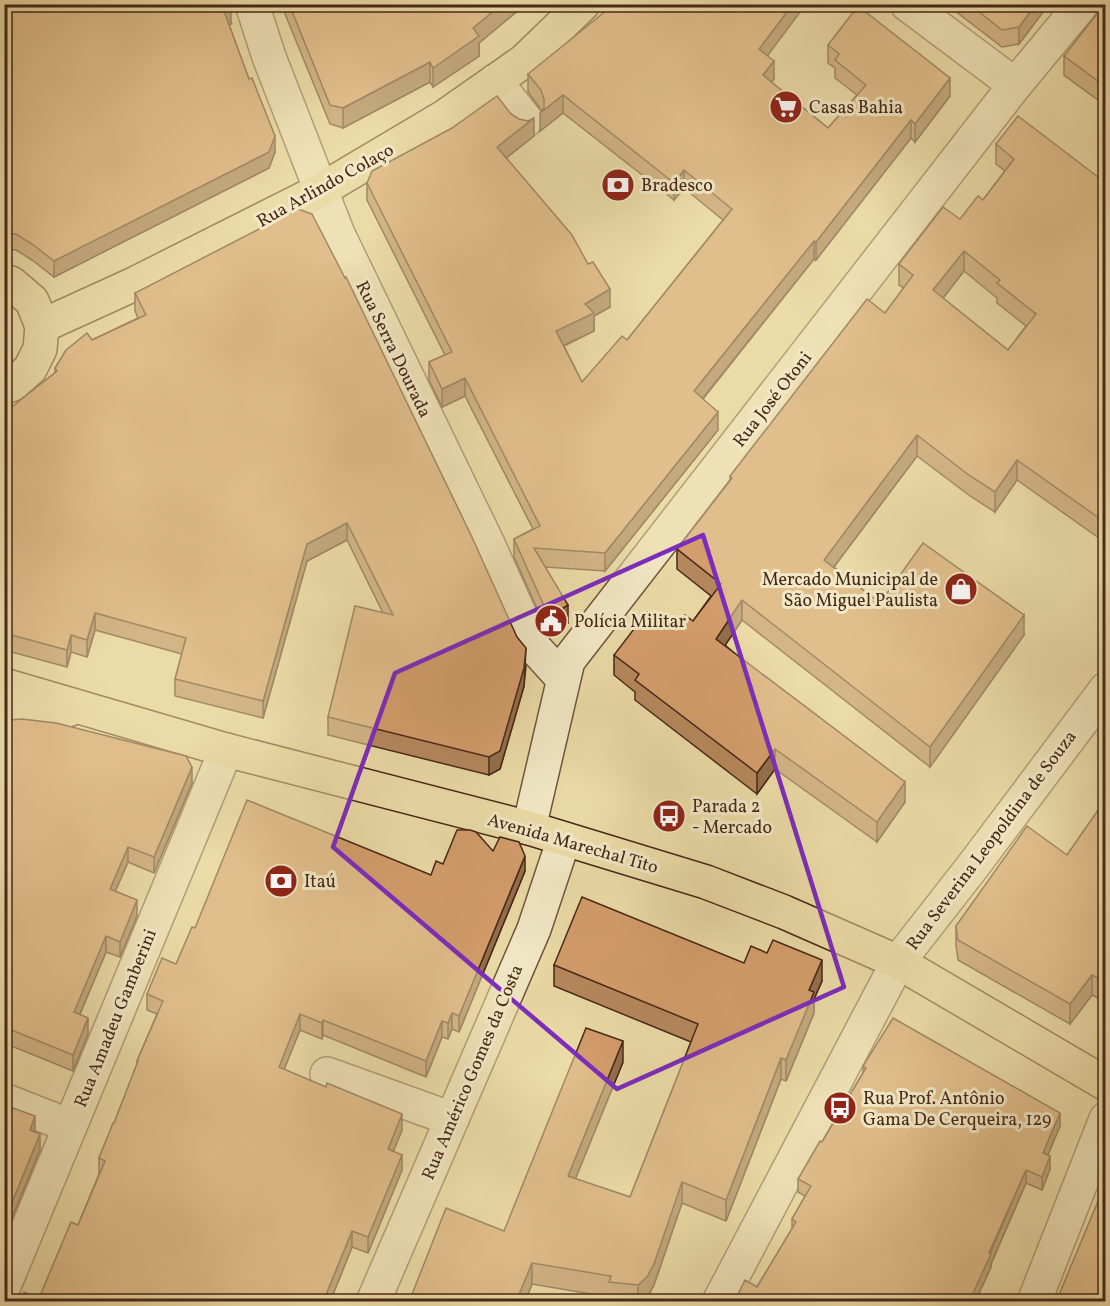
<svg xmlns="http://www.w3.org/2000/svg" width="1110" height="1306" font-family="Vollkorn,serif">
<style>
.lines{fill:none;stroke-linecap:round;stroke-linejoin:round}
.minor-casing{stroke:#70553c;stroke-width:36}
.major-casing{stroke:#472818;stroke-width:36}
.minor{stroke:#f2e8c6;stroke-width:33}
.major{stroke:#ebdba7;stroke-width:33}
.wall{fill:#b6885d;stroke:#472818;stroke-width:1.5;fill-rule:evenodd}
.shaded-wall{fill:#946f4c;stroke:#472818;stroke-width:1.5}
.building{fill:#d49e6c;stroke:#472818;stroke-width:1.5;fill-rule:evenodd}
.marked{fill:none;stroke:#7b2cbf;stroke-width:4.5;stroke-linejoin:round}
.labels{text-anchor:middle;stroke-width:6;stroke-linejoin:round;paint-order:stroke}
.poi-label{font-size:18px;fill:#472818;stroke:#f2e8c6;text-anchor:start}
.street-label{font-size:18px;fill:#472818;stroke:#f2e8c6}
</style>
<rect width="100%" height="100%" fill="#ebdba7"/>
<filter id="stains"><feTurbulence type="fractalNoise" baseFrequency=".00333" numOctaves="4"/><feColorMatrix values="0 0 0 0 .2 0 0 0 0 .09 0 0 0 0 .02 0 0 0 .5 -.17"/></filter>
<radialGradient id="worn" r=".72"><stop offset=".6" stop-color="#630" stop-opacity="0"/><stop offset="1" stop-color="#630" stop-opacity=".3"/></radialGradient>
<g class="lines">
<g class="minor-casing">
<g id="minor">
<path d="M252 4 269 57 338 234 488 544 534 647 563 679"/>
<path d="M907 4 1015 85"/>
<path d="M495 81 526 120"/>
<path d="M529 828 568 661 1015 85 1082 4"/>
<path d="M327 1074 452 1119"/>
<path d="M4 1100 70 1126"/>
<path d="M4 1286 226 750"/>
<path d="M373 1302 534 929 564 839"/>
<path d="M719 1302 898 962 973 866 1106 689"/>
<path d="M1034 1302 1106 1119"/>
</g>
</g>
<g class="major-casing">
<g id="major">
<path d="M4 281 11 283 32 301 42 326 40 349 30 369 13 384 4 387"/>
<path d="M42 326 132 285 321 190 444 117 524 61 583 4"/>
<path d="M4 685 226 750 529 828 706 882 784 912 898 962 1106 1084"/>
<path d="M4 718 68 710"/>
</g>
</g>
<use href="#minor" class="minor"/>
<use href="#major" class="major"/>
</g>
<g class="wall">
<path d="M4 4 231 24 229 25 275 152 269 168 54 277 32 260 16 250 4 249Z"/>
<path d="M281 4H526L479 43V56L433 87 430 82 343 128 330 124Z"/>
<path d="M946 4H1049L1019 44 1002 47Z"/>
<path d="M1106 8V106L1064 75V56Z"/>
<path d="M828 45 950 96 915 142 911 138 816 260 814 259 703 399 718 430 605 571 545 567 568 623 549 635 514 557V539L533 529 465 396 442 407 429 380V362L445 355 367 200V183L511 114 534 136 506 158 610 307 594 316V331L564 346 582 382 627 340 723 220 684 188 674 200 563 113 540 131 542 111 528 92V74L768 56 774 79 771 82 828 128 857 95 835 78V68L828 63Z"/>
<path d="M996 144 1106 183V530L1099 538 1017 480 995 512 970 496 917 456 834 567 880 603 1024 635 930 767 742 620 725 645 905 802 877 842 775 769 757 794 635 700V692L614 675V655L693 621 711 596 677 569V549L730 480V476L885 313 904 288 899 285V264L960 219 983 200 1005 171 996 164ZM964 271 997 298V303L1026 326 1008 350 943 298Z"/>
<path d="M135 293 526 666 524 686 500 769 489 775 328 735V717L383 613 347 540 307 561 263 718 175 696V679L182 654 95 630 87 657 71 652 67 667 4 650V413L55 373V368L92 340 138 318 135 311Z"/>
<path d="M4 723 192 783 154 873 128 862 115 891 137 916 120 957 106 952 80 1014 88 1034 73 1071 4 1043Z"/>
<path d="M1106 799V1002L1092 995 1070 1024 958 960 956 945V926L1067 855Z"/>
<path d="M493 851 525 871 459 1032 452 1029 448 1039 442 1037 426 1077 323 1035 322 1039 300 1030 284 1069 402 1130 393 1151 402 1170 368 1253 352 1247 330 1302H21L39 1298 78 1225 99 1174V1158L114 1123 137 1065V1061L157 1014 147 1010V994L176 964 195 928 431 875 443 864Z"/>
<path d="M744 963 822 981 814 999V1013L786 1081 781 1079 726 1221 682 1203 654 1285 647 1298 643 1302H609V1297L532 1284 525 1302H409L504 1231 623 1062 575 1179 630 1197 691 1042 554 986V965Z"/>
<path d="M863 1066 1060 1126 1048 1155 1050 1169 1042 1190 1026 1183 991 1264V1267L975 1302H732L757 1287 792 1229V1219L805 1196 798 1192V1179L822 1142 863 1073Z"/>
<path d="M4 1119 35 1132 40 1150 8 1227 4 1226Z"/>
</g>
<g class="shaded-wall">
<path d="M502 4H526L479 43V56L433 87V68L473 28Z"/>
<path d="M793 4H806L759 67V49Z"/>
<path d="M1036 4H1049L1019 44V27Z"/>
<path d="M231 8V24L224 27V11Z"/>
<path d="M774 61V79L763 93V75Z"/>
<path d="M430 62V82L343 128V108Z"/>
<path d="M950 78V96L915 142V124Z"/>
<path d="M563 95V113L540 131V113Z"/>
<path d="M534 118V136L497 165V147Z"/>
<path d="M911 120V138L816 260V242Z"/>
<path d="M275 136V152L269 168 54 277V261Z"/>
<path d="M684 170V188L674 200V183Z"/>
<path d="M814 241V259L694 409V391Z"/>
<path d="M964 251V271L933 311V290Z"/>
<path d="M610 289V307L594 316V331L556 349V331L585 304Z"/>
<path d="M465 378V396L442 407V389Z"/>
<path d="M718 412V430L605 571V553Z"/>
<path d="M917 435V456L824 580V560Z"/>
<path d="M1017 460V480L995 512V492Z"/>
<path d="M1106 509V530L1099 538V518Z"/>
<path d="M347 523V540L307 561 263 718V701L307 544Z"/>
<path d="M742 600V620L716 659V639Z"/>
<path d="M568 605V623L549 635V617Z"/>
<path d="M95 613V630L87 657V640Z"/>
<path d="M1024 615V635L930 767V747Z"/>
<path d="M71 635V652L67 667V650Z"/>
<path d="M526 648 524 686 500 769 489 775V757Z"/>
<path d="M775 749V769L757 794V773Z"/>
<path d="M192 767V783L154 873V857Z"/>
<path d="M905 782V802L877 842V822Z"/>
<path d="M128 847V862L110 904V889Z"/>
<path d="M525 856V871L459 1032V1016Z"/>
<path d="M137 900V916L120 957V942Z"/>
<path d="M106 936V952L74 1028V1012Z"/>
<path d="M822 960V981L814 999V1013L786 1081V1060L809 990Z"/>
<path d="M1092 975V995L1070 1024V1004Z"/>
<path d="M452 1013V1029L448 1039V1023Z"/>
<path d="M300 1014V1030L279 1082V1067Z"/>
<path d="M88 1018V1034L73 1071V1055Z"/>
<path d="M323 1020V1035L322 1039V1023Z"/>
<path d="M442 1021V1037L426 1077V1061Z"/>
<path d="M623 1041V1062L568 1197V1176Z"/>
<path d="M781 1058V1079L726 1221V1200Z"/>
<path d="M1060 1113V1126L1043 1166V1153Z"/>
<path d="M402 1114V1130L388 1165V1149Z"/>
<path d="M35 1116V1132L30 1130Z"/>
<path d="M40 1134V1150L8 1227V1212Z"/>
<path d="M402 1155V1170L368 1253V1237Z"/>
<path d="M1050 1156V1169L1042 1190V1177Z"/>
<path d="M1026 1170V1183L991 1264V1267L975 1302H969Z"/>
<path d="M682 1182V1203L654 1285 647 1298 643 1302H638V1285Z"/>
<path d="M352 1231V1247L330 1302H323Z"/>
<path d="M532 1263V1284L525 1302H516Z"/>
</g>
<g class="building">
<path d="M4 4H229L231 8 224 11 249 79 252 78 275 136 269 152 54 261 32 244 16 234 4 233Z"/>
<path d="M289 4H502L473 28 479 36 433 68 430 62 343 108 330 105Z"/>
<path d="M611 4H793L759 49 774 61 763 75 828 128 866 85 835 60 839 54 828 45 858 6 950 78 915 124 911 120 816 242 814 241 694 391 718 412 605 553 534 548 568 605 549 617 514 539 540 526 465 378 442 389 429 362 452 352 367 183 372 171 452 128 497 96 511 114 519 119 528 121 534 118 497 147 572 235 588 264 593 262 610 289 585 304 594 313 556 331 582 382 622 336 627 340 732 209 684 170 674 183 563 95 540 113 544 108V99L541 90 528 74 602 14Z"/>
<path d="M969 4H1036L1019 27 1002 30Z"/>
<path d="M1103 6 1106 8V87L1064 56Z"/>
<path d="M1018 116 1106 183V509L1099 518 1017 460 995 492 970 476 917 435 824 560 880 603 923 543 1024 615 930 747 742 600 716 639 905 782 877 822 775 749 757 773 635 680 639 674 614 655 647 612 674 629 685 615 693 621 721 584 677 549 732 478 730 476 867 299 885 313 913 275 899 264 943 207 960 219 978 196 983 200 1014 159 996 144ZM964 251 1000 280 997 283 1036 314 1008 350 933 290Z"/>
<path d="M298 209 312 214 345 278 346 277 471 535 517 637 526 648 524 668 500 751 489 757 328 717 355 606 393 615 347 523 307 544 263 701 175 679 186 638 95 613 87 640 71 635 67 650 4 633V413L57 371 55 368 66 350 87 333 92 340 146 315 135 293Z"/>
<path d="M22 719 56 723 186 756 192 767 154 857 128 847 110 889 137 900 120 942 106 936 74 1012 88 1018 73 1055 4 1027V723H9V720Z"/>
<path d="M1106 799V982L1092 975 1070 1004 958 940 956 926 1027 826 1067 855Z"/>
<path d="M247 800 431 875 436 861 443 864 457 830H470L476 832 493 851 500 837 519 842 525 856 459 1016 452 1013 448 1023 442 1021 426 1061 323 1020 322 1023 300 1014 279 1067 326 1087 327 1083 402 1114 388 1149 402 1155 368 1237 352 1231 323 1302H21L24 1292 39 1298 71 1222 78 1225 105 1161 99 1158 113 1123H114L138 1061H137L163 1001 147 994 162 958 176 964 192 927 195 928Z"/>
<path d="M582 897 744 963 751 946 767 953 773 940 822 960 809 990 814 992 786 1060 781 1058 726 1200 682 1182 654 1264 647 1277 638 1285 609 1282 611 1276 532 1263 516 1302H409L446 1208 504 1231 586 1028 623 1041 568 1176 630 1197 698 1024 554 965Z"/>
<path d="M893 1018 1060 1113 1043 1153 1050 1156 1042 1177 1026 1170 989 1253 991 1254 969 1302H732L736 1298 745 1280 757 1287 796 1222 792 1219 811 1186 798 1179 820 1141 822 1142 866 1068 863 1066Z"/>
<path d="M13 1108 35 1116 30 1130 40 1134 8 1212 4 1210V1119L8 1121Z"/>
<path d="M1106 1182V1302H1056Z"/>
<path d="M4 1296 18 1302H4Z"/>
</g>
<path d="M0 0H1110V1306H0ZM703 535 844 987 617 1089 333 847 395 673Z" fill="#ebdba7" fill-opacity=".55" fill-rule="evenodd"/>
<path class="marked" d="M703 535 844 987 617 1089 333 847 395 673Z"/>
<defs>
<g id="supermarket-disc" transform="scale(1.725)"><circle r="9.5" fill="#8f2418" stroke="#f2e8c6"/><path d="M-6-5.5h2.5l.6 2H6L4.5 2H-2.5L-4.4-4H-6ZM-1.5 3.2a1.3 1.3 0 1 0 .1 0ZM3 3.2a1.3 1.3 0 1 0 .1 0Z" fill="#fff"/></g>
<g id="bank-disc" transform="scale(1.725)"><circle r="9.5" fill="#8f2418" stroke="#f2e8c6"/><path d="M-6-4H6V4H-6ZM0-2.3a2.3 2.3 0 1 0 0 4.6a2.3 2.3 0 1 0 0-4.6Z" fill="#fff"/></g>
<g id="shop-disc" transform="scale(1.725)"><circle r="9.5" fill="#8f2418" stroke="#f2e8c6"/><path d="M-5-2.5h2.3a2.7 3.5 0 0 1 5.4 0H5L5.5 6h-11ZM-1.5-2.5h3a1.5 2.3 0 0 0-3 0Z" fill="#fff"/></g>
<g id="civic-disc" transform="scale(1.725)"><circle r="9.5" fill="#8f2418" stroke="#f2e8c6"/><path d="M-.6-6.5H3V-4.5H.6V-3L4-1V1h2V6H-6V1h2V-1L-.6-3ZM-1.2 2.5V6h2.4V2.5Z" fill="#fff"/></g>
<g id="bus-disc" transform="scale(1.725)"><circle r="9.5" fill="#8f2418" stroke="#f2e8c6"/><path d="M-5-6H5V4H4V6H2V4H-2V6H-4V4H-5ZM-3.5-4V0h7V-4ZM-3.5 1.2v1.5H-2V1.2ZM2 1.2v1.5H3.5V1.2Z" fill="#fff"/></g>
</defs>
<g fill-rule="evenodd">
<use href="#supermarket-disc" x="786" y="107"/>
<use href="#bank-disc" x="618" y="185"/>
<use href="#shop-disc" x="961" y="589"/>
<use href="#civic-disc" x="551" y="621"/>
<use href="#bus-disc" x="669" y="816"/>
<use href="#bank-disc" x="281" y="881"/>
<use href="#bus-disc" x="840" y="1108"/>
</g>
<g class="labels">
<g class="poi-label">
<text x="809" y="113">Casas Bahia</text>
<text x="641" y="191">Bradesco</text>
<text x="938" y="585" text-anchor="end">Mercado Municipal de<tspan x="938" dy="21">São Miguel Paulista</tspan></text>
<text x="574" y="627">Polícia Militar</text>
<text x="692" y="812">Parada 2<tspan x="692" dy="21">- Mercado</tspan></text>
<text x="304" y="887">Itaú</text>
<text x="863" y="1104">Rua Prof. Antônio<tspan x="863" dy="21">Gama De Cerqueira, 129</tspan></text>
</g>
<g class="street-label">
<text transform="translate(325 185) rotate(-29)" y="6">Rua Arlindo Colaço</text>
<text transform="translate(394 349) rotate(64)" y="6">Rua Serra Dourada</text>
<text transform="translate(772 399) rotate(-52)" y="6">Rua José Otoni</text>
<text transform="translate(991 840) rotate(-53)" y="6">Rua Severina Leopoldina de Souza</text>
<text transform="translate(573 843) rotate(16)" y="6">Avenida Marechal Tito</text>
<text transform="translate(115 1018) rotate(-68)" y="6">Rua Amadeu Gamberini</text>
<text transform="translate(472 1072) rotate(-67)" y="6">Rua Américo Gomes da Costa</text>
</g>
</g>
<rect width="1110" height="1306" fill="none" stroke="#ebdba7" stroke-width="24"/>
<rect x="6" y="6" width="1098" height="1294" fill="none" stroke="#472818" stroke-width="3"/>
<rect x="12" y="12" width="1086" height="1282" fill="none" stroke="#472818" stroke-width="1.5"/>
<rect width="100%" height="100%" filter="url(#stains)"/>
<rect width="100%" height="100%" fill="url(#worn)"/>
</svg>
